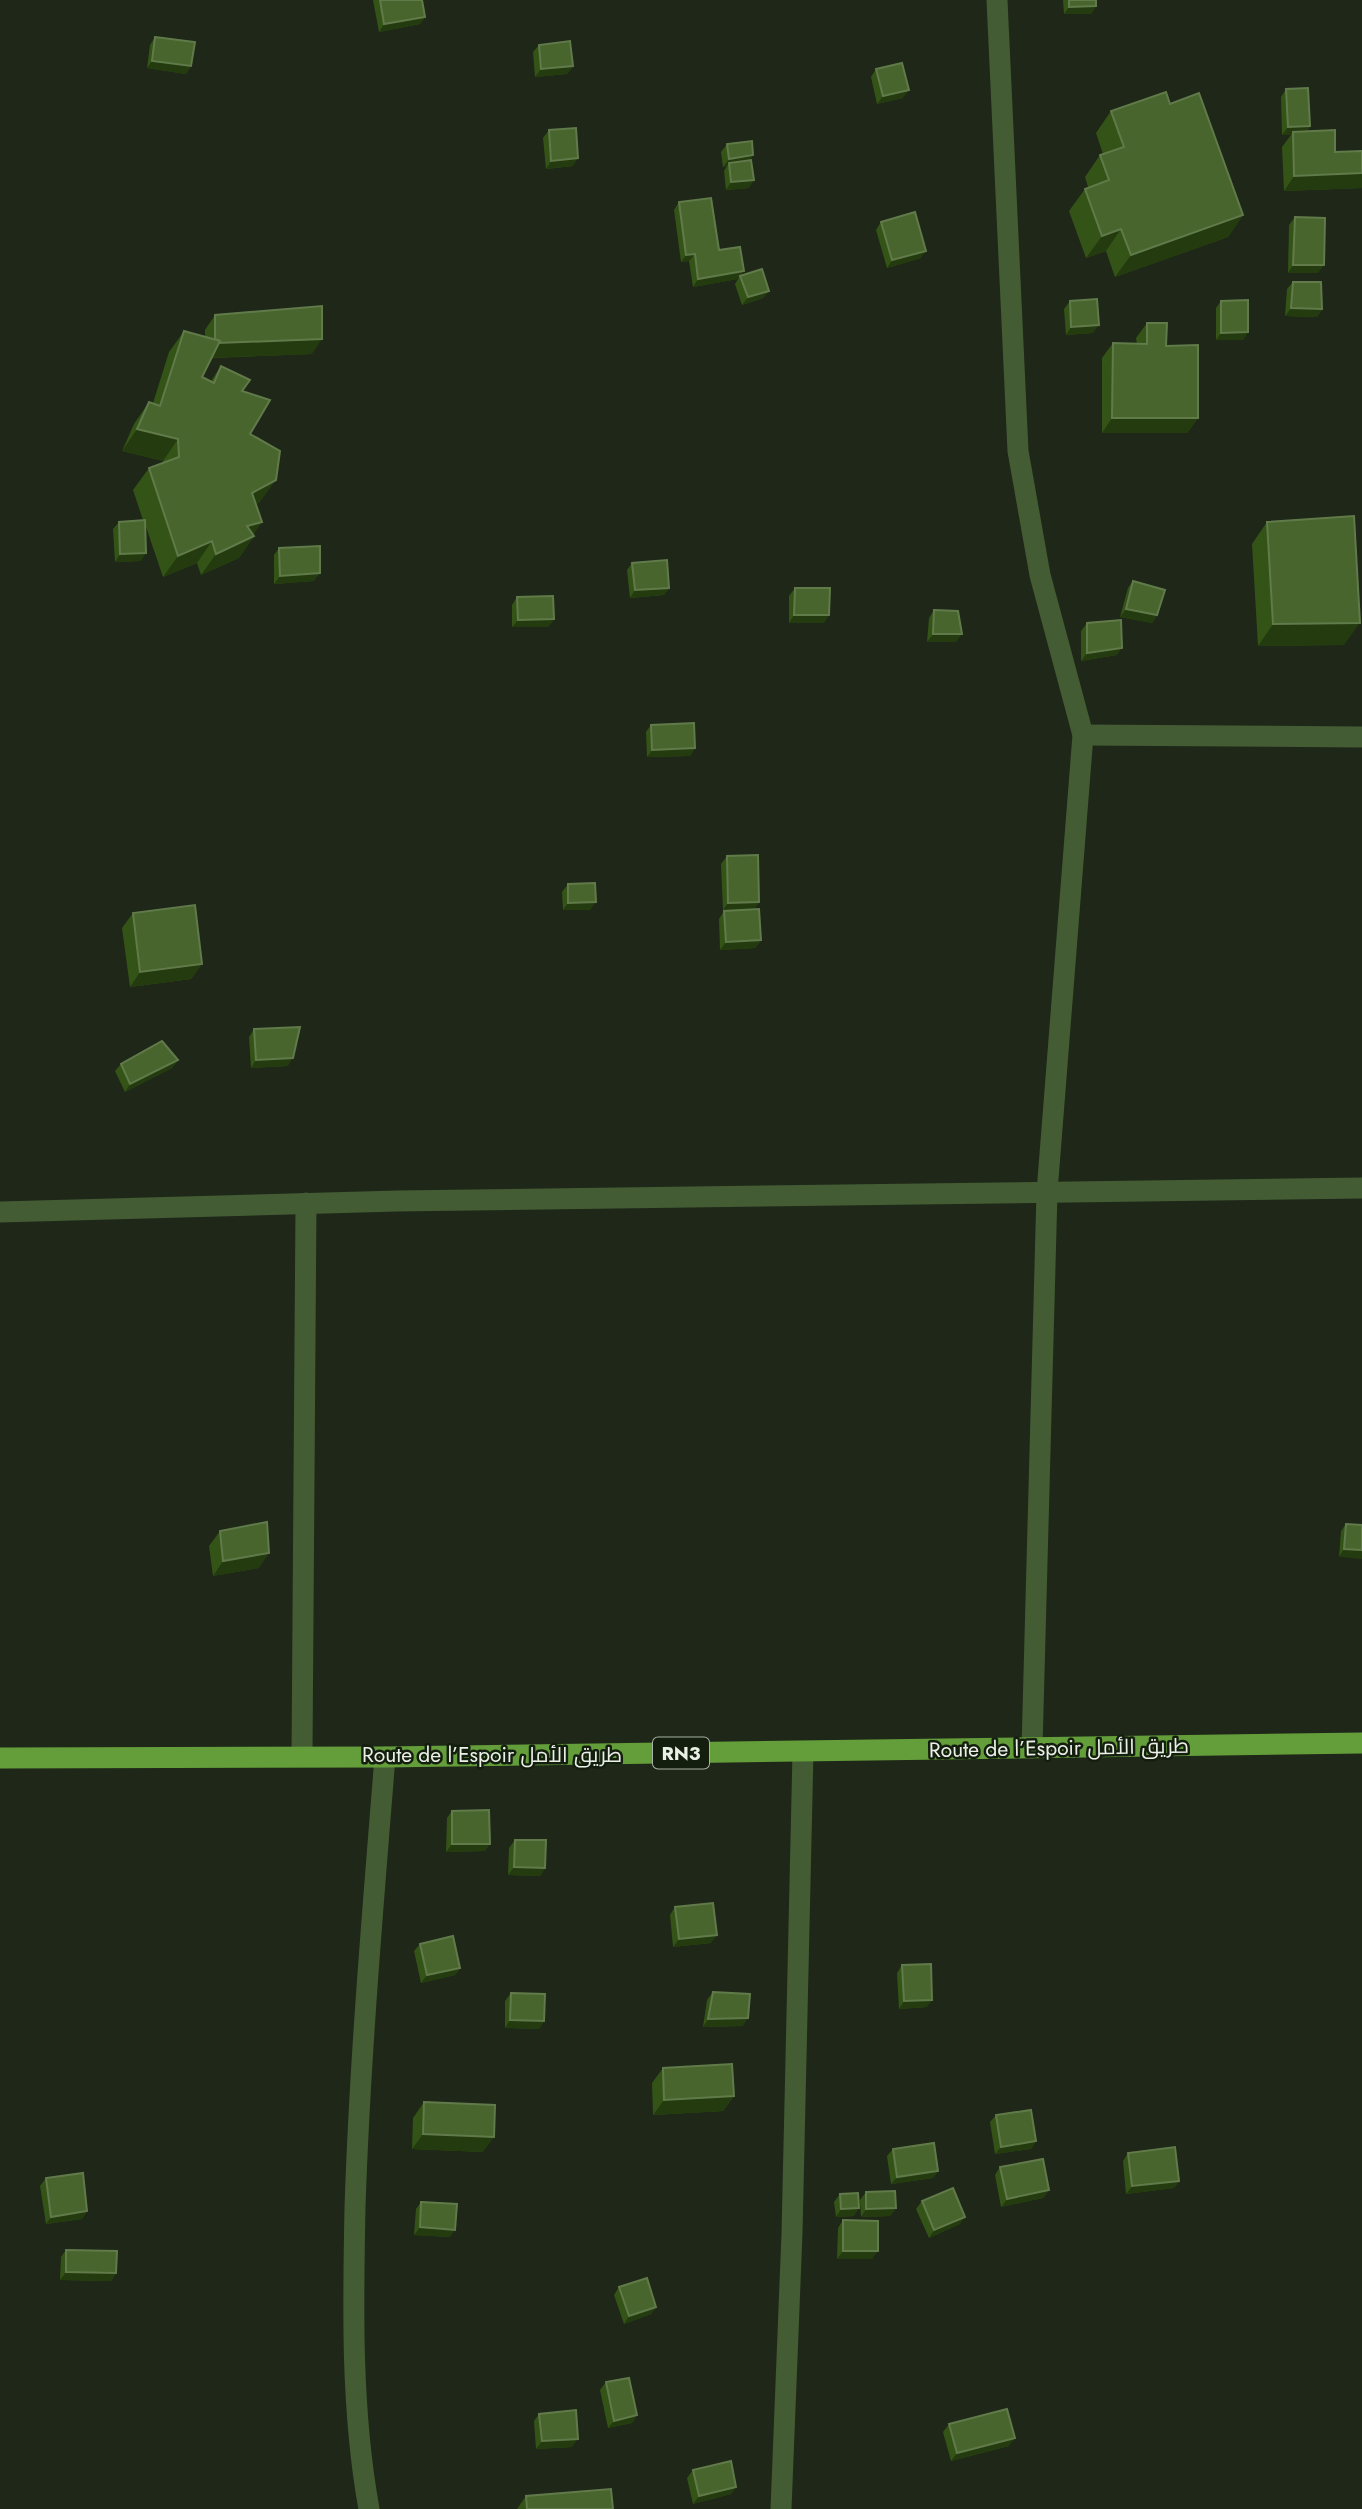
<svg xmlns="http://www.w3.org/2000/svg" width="1362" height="2509" font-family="Jost,Cairo,sans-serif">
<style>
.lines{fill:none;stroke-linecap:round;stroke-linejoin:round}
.minor{stroke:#435c33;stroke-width:21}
.trunk{stroke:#649e3a;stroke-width:21}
.wall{fill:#345417}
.shaded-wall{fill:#233b0e}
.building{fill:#47652d;stroke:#617a4a;stroke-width:2}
.labels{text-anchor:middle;stroke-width:5;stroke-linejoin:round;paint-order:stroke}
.shield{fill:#141e0f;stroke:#aab1a6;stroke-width:2}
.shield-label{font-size:19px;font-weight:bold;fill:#eaf0e6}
.street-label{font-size:21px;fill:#eaf0e6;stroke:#141e0f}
</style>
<rect width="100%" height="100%" fill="#1e2718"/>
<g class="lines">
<g class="minor">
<path d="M997 0 1018 451 1040 575 1083 735 1047 1192 1032 1748"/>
<path d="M1083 735 1362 737"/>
<path d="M0 1212 397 1201 1362 1188"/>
<path d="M302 1755 306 1203"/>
<path d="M369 2509C351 2410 353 2307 355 2207 360 2057 373 1907 385 1757"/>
<path d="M781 2509 792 2233 803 1752"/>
</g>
<path class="trunk" d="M0 1758 385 1757 1362 1743"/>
</g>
<g class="wall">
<path d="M373 0H422L425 17 420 24 379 32Z"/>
<path d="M1063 0H1096V6L1091 14H1064Z"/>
<path d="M155 37 191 66 186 74 147 68 150 45Z"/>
<path d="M539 45 573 66 567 74 535 77 533 52Z"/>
<path d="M876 69 903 98 877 104 871 77Z"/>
<path d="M1286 89 1310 126 1306 132 1335 152 1362 151V188L1284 191 1282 147 1291 135H1282L1281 97Z"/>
<path d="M1170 104 1243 215 1228 237 1115 277 1106 251 1086 258 1069 211 1085 189 1088 187 1085 177 1100 155 1103 154 1096 133 1111 111Z"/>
<path d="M549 130 573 166 546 169 543 138Z"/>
<path d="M727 144 753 155 750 160 749 188 726 190 724 171 727 166 723 167 721 152Z"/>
<path d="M679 202 741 276 769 291 763 298 742 305 735 284 738 279 693 287 689 261 681 262 674 210Z"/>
<path d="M1295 217 1318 273H1288L1289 225Z"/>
<path d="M881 222 921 258 887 268 876 230Z"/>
<path d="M1293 282 1322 309 1317 317 1285 316 1287 289Z"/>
<path d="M1070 301 1093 333 1066 335 1064 309Z"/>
<path d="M1221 301 1248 332 1243 340H1216V308Z"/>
<path d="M215 315 312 354 212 358 202 377 211 381 221 366 242 391 260 502 256 504 253 535 254 536 239 558 201 575 197 563 163 577 145 524 141 561 115 562 113 529 119 522 143 520 133 490 149 468 163 463V461L122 451 134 424 149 402 153 403 169 352 184 331 205 336V330Z"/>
<path d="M1147 323 1166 346 1198 418 1187 433H1102V358L1113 343 1137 344 1136 338Z"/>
<path d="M1267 522 1344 645 1258 646 1252 544Z"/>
<path d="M279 548 314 581 274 584V555Z"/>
<path d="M632 563 669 588 664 595 630 598 627 570Z"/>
<path d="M1133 581 1157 615 1152 623 1120 617 1128 588Z"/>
<path d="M795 588 824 623H789V596Z"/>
<path d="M517 597 554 619 548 627H512V605Z"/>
<path d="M934 610 956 642H927L929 618Z"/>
<path d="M1087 623 1117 655 1081 661V631Z"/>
<path d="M651 725 695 748 690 756 647 757 646 732Z"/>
<path d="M727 856 759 902 754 909 761 940 755 948 720 950 719 919 724 911 754 909 723 910 721 864Z"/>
<path d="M568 884 590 910H563L562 892Z"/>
<path d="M133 913 202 964 191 979 130 987 122 928Z"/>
<path d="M254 1029 288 1066 251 1068 249 1037Z"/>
<path d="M178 1060 172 1068 125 1092 115 1071 121 1064Z"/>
<path d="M1346 1524 1362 1525 1339 1557 1341 1531Z"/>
<path d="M220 1531 259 1568 213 1576 209 1546Z"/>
<path d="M452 1811 485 1851 446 1852 447 1818Z"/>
<path d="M515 1840 545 1868 540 1876 508 1875 509 1848Z"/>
<path d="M675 1907 711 1943 673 1947 670 1915Z"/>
<path d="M420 1944 460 1968 455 1975 421 1983 414 1951Z"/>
<path d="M902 1965 927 2007 899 2009 897 1973Z"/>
<path d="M713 1992 743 2026 703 2027 707 2000Z"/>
<path d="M511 1993 544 2021 539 2029 505 2028V2001Z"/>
<path d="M663 2068 734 2096 723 2111 653 2115 652 2083Z"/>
<path d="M424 2102 483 2152 412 2149 413 2118Z"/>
<path d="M996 2115 1036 2141 1031 2149 995 2154 990 2122Z"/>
<path d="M893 2149 938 2171 933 2178 891 2184 887 2156Z"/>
<path d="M1128 2153 1179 2181 1174 2188 1126 2194 1123 2161Z"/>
<path d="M1000 2167 1049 2190 1043 2198 1001 2207 995 2175Z"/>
<path d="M46 2178 87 2211 82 2219 46 2224 40 2186Z"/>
<path d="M866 2192 896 2208 890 2216 861 2217 860 2200Z"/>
<path d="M840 2194 854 2216 836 2217 834 2202Z"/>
<path d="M922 2201 960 2224 929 2238 916 2209Z"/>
<path d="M421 2202 450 2237 414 2235 416 2209Z"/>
<path d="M843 2220 872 2259H837L838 2228Z"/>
<path d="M66 2250 116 2273 111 2281 60 2280 61 2257Z"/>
<path d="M619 2287 656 2307 651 2314 624 2324 614 2295Z"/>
<path d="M606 2382 637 2415 632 2423 608 2428 600 2390Z"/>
<path d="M539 2414 572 2447 536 2449 534 2421Z"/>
<path d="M949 2424 1009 2446 951 2461 943 2432Z"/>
<path d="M693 2470 736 2487 731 2494 693 2504 687 2478Z"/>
<path d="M526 2496 613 2509H517Z"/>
</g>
<g class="shaded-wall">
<path d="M1096 6 1091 14H1064L1069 7Z"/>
<path d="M425 17 420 24 379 32 384 24Z"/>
<path d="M152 61 191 66 186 74 147 68Z"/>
<path d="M573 66 567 74 535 77 541 69Z"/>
<path d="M909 90 903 98 877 104 883 96Z"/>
<path d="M1310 126 1304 134 1293 132 1291 135H1282L1288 127Z"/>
<path d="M753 155 748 163H729L727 166 723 167 729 159Z"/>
<path d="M578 158 573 166 546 169 551 161Z"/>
<path d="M1362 173V188L1284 191 1294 176Z"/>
<path d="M754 180 749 188 726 190 731 182Z"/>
<path d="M1243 215 1228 237 1115 277 1131 255Z"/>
<path d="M1121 229 1106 251 1086 258 1102 236Z"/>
<path d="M926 251 921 258 887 268 892 260Z"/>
<path d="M695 254 689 261 681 262 686 255Z"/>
<path d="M1293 265H1324L1318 273H1288Z"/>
<path d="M744 271 738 279 693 287 698 279Z"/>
<path d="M769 291 763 298 742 305 748 297Z"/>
<path d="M1291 308 1322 309 1317 317 1285 316Z"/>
<path d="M1099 325 1093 333 1066 335 1071 327Z"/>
<path d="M1248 332 1243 340H1216L1221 333Z"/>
<path d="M322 339 312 354 205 358 215 343Z"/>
<path d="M1112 418H1198L1187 433H1102Z"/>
<path d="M137 429 178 439 163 461 122 451Z"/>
<path d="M276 480 260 502 236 515 252 493Z"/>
<path d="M262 522 252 537 254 536 239 558 201 575 216 554 247 526Z"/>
<path d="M212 541 197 563 163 577 178 556Z"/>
<path d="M146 553 141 561 115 562 120 554Z"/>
<path d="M320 573 314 581 274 584 280 576Z"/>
<path d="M669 588 664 595 630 598 635 590Z"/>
<path d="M1126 609 1157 615 1152 623 1120 617Z"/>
<path d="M794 615H829L824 623H789Z"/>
<path d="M554 619 548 627H512L518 620Z"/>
<path d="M1360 623 1344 645 1258 646 1273 624Z"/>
<path d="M933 634H962L956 642H927Z"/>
<path d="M1122 648 1117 655 1081 661 1087 653Z"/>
<path d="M695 748 690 756 647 757 652 750Z"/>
<path d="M596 902 590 910H563L568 903Z"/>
<path d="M759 902 754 909 723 910 728 903Z"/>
<path d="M761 940 755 948 720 950 726 942Z"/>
<path d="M202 964 191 979 130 987 140 972Z"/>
<path d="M293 1058 288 1066 251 1068 256 1060Z"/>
<path d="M178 1060 172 1068 125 1092 130 1084Z"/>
<path d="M1344 1549 1362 1550V1559L1339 1557Z"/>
<path d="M269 1553 259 1568 213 1576 223 1561Z"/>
<path d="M452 1844H490L485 1851 446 1852Z"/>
<path d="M514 1867 545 1868 540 1876 508 1875Z"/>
<path d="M717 1935 711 1943 673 1947 679 1939Z"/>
<path d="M460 1968 455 1975 421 1983 427 1975Z"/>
<path d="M932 2000 927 2007 899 2009 904 2001Z"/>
<path d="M748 2018 743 2026 703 2027 708 2019Z"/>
<path d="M510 2020 544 2021 539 2029 505 2028Z"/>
<path d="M734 2096 723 2111 653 2115 664 2100Z"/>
<path d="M423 2134 494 2137 483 2152 412 2149Z"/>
<path d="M1036 2141 1031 2149 995 2154 1001 2147Z"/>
<path d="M938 2171 933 2178 891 2184 897 2177Z"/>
<path d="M1179 2181 1174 2188 1126 2194 1132 2186Z"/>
<path d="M1049 2190 1043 2198 1001 2207 1007 2199Z"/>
<path d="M859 2208 854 2216 836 2217 841 2209Z"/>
<path d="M896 2208 890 2216 861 2217 866 2209Z"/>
<path d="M87 2211 82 2219 46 2224 51 2217Z"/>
<path d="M965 2217 960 2224 929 2238 934 2230Z"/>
<path d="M420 2227 455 2230 450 2237 414 2235Z"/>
<path d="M843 2251H878L872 2259H837Z"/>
<path d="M66 2272 116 2273 111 2281 60 2280Z"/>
<path d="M656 2307 651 2314 624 2324 629 2316Z"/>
<path d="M637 2415 632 2423 608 2428 614 2421Z"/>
<path d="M1015 2438 1009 2446 951 2461 957 2453Z"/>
<path d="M578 2439 572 2447 536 2449 542 2441Z"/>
<path d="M736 2487 731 2494 693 2504 699 2496Z"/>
</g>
<g class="building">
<path d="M380 0H422L425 17 384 24Z"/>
<path d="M1069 0H1096V6L1069 7Z"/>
<path d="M155 37 195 42 191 66 152 61Z"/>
<path d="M570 41 573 66 541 69 539 45Z"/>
<path d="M902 63 909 90 883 96 876 69Z"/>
<path d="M1308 88 1310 126 1288 127 1286 89Z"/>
<path d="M1166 92 1170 104 1199 93 1243 215 1131 255 1121 229 1102 236 1085 189 1109 180 1100 155 1124 147 1111 111Z"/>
<path d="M576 128 578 158 551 161 549 130Z"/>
<path d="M1335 130V152L1362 151V173L1294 176 1293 132Z"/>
<path d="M752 141 753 155 729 159 727 144Z"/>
<path d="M751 160 754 180 731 182 729 163Z"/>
<path d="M711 198 719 250 740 247 744 271 698 279 695 254 686 255 679 202Z"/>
<path d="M915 212 926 251 892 260 881 222Z"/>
<path d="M1295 217 1325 218 1324 265H1293Z"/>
<path d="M762 269 769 291 748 297 740 276Z"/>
<path d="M1293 282H1321L1322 309 1291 308Z"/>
<path d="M1097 299 1099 325 1071 327 1070 301Z"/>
<path d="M1248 300V332L1221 333V301Z"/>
<path d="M322 306V339L219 343 220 341 215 339V315Z"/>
<path d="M1147 323H1167L1166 346 1198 345V418H1112L1113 343 1147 344Z"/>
<path d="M184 331 220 341 202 377 214 383 221 366 250 380 242 391 270 400 250 434 280 451 276 480 252 493 262 522 247 526 254 536 216 554 212 541 178 556 149 468 179 457 178 439 137 429 149 402 160 406Z"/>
<path d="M1354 516 1360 623 1273 624 1267 522Z"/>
<path d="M145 520 146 553 120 554 119 522Z"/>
<path d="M320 546V573L280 576 279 548Z"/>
<path d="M667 560 669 588 635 590 632 563Z"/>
<path d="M1133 581 1165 590 1157 615 1126 609Z"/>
<path d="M795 588H830L829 615H794Z"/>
<path d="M553 596 554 619 518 620 517 597Z"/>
<path d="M934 610 958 611 962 634H933Z"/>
<path d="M1121 620 1122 648 1087 653V623Z"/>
<path d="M694 723 695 748 652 750 651 725Z"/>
<path d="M758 855 759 902 728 903 727 856Z"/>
<path d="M595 883 596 902 568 903V884Z"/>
<path d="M195 905 202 964 140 972 133 913Z"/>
<path d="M759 909 761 940 726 942 724 911Z"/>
<path d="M300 1027 293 1058 256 1060 254 1029Z"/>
<path d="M162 1041 178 1060 130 1084 121 1064Z"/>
<path d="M267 1522 269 1553 223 1561 220 1531Z"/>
<path d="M1346 1524 1362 1525V1550L1344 1549Z"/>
<path d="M489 1810 490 1844H452V1811Z"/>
<path d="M515 1840H546L545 1868 514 1867Z"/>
<path d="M713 1903 717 1935 679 1939 675 1907Z"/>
<path d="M453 1936 460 1968 427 1975 420 1944Z"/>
<path d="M931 1964 932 2000 904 2001 902 1965Z"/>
<path d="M713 1992 750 1994 748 2018 708 2019Z"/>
<path d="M511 1993 545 1994 544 2021 510 2020Z"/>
<path d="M732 2064 734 2096 664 2100 663 2068Z"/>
<path d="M424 2102 495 2105 494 2137 423 2134Z"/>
<path d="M1031 2110 1036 2141 1001 2147 996 2115Z"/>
<path d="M934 2143 938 2171 897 2177 893 2149Z"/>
<path d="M1175 2147 1179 2181 1132 2186 1128 2153Z"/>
<path d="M1043 2159 1049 2190 1007 2199 1000 2167Z"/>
<path d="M83 2173 87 2211 51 2217 46 2178Z"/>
<path d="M953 2188 965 2217 934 2230 922 2201Z"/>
<path d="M895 2191 896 2208 866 2209V2192Z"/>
<path d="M858 2193 859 2208 841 2209 840 2194Z"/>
<path d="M421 2202 457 2204 455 2230 420 2227Z"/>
<path d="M843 2220 878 2221V2251H843Z"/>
<path d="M66 2250 117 2251 116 2273 66 2272Z"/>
<path d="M647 2278 656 2307 629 2316 619 2287Z"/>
<path d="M629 2378 637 2415 614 2421 606 2382Z"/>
<path d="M1007 2409 1015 2438 957 2453 949 2424Z"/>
<path d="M576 2410 578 2439 542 2441 539 2414Z"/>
<path d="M731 2461 736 2487 699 2496 693 2470Z"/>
<path d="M611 2489 613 2509H527L526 2496Z"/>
</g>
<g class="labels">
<rect class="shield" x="653" y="1737.5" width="56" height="31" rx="5"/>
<g class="shield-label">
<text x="681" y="1760">RN3</text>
</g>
<g class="street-label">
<text transform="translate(1059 1748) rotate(-1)" y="7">Route de l’Espoir طريق الأمل</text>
<text x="492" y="1762">Route de l’Espoir طريق الأمل</text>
</g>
</g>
</svg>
